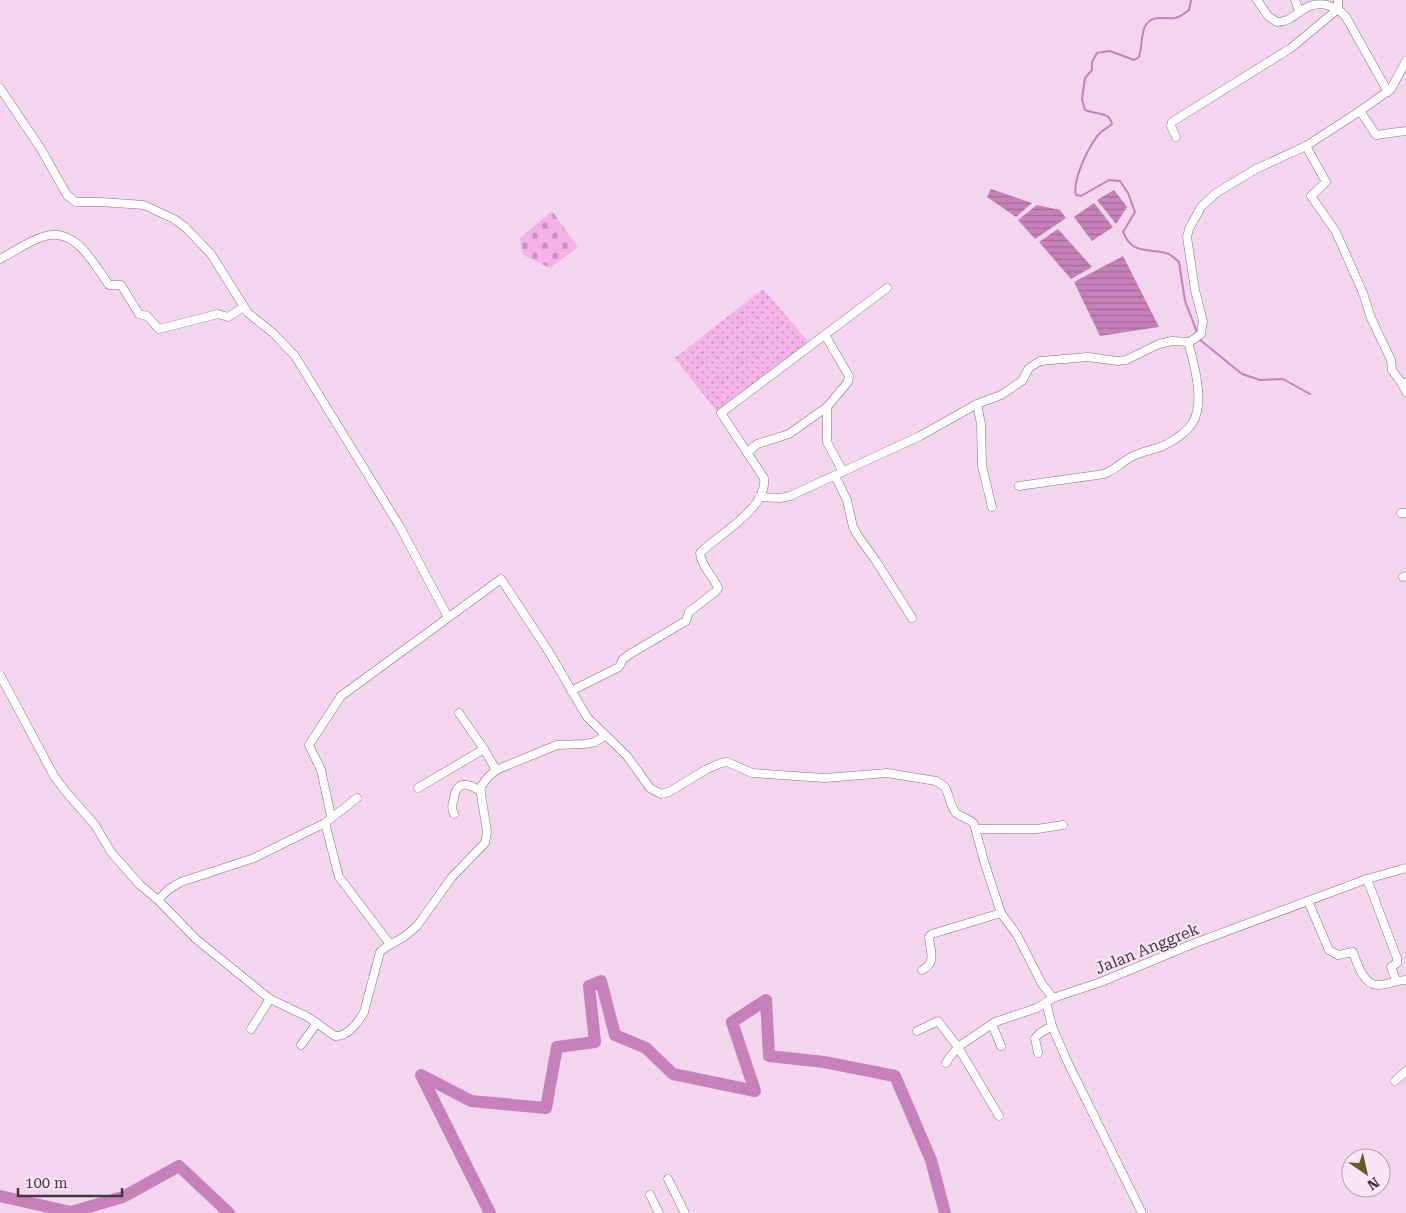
<svg xmlns="http://www.w3.org/2000/svg" width="1406" height="1213" font-family="'Roboto Serif',serif">
<style>
.grass{fill:url(#grass-dots)}
.cemetery{fill:url(#cemetery-stones)}
.water{fill:url(#water-rules)}
.lines{fill:none;stroke-linecap:round;stroke-linejoin:round}
.stream{stroke:#c680ba;stroke-width:2}
.river{stroke:#c680ba;stroke-width:12}
.street-casing{stroke:#897084;stroke-width:9}
.street{stroke:#fff;stroke-width:8}
.labels{text-anchor:middle;stroke-width:4.5;stroke-linejoin:round;paint-order:stroke}
.street-label{font-size:16px;fill:#443841;stroke:#fde5f8}
</style>
<defs>
<pattern id="grass-dots" width="8" height="8" patternUnits="userSpaceOnUse" patternTransform="scale(1.25)"><rect width="8" height="8" fill="#f4b2e8"/><path d="M2 2h.1M6 6h.1" fill="none" stroke="#c792be" stroke-width="1.8" stroke-linecap="round"/></pattern>
<pattern id="cemetery-stones" width="16" height="16" patternUnits="userSpaceOnUse" patternTransform="scale(1.25)"><rect width="16" height="16" fill="#f4b2e8"/><path d="M2 7V4a2 2 0 0 1 4 0v3zM10 15v-3a2 2 0 0 1 4 0v3z" fill="#c792be"/></pattern>
<pattern id="water-rules" width="6" height="5" patternUnits="userSpaceOnUse" patternTransform="scale(1.25)"><rect width="6" height="5" fill="#c680ba"/><path d="M0 2.5h6" fill="none" stroke="#a26a99"/></pattern>
</defs>
<rect width="100%" height="100%" fill="#f3d6ed"/>
<path class="grass" d="M763 289 811 345 718 413 675 358Z"/>
<path class="cemetery" d="M552 211 578 247 550 268 523 255 520 238Z"/>
<g class="water">
<path d="M991 189 1032 203 1016 217 987 197Z"/>
<path d="M1114 190 1127 207 1116 224 1097 200Z"/>
<path d="M1094 203 1113 227 1092 241 1074 217Z"/>
<path d="M1037 205 1060 210 1066 218 1035 239 1018 220Z"/>
<path d="M1058 229 1092 267 1071 279 1039 242Z"/>
<path d="M1123 256 1159 327 1100 336 1074 282Z"/>
</g>
<g class="lines">
<g class="stream">
<path d="M1191 0 1189 10C1185 13 1180 17 1175 18 1163 19 1149 14 1144 29 1141 38 1142 48 1139 57L1134 60 1110 51 1097 53 1092 62V70L1085 78 1082 99 1085 110C1096 115 1109 111 1112 124 1109 127 1105 129 1102 131 1090 142 1072 180 1076 195L1081 196 1109 180 1120 181 1128 193 1135 212 1123 232C1133 255 1146 248 1166 253 1171 254 1175 259 1179 262L1185 301 1198 335"/>
<path d="M1199 339 1242 374 1260 380 1283 379 1310 394"/>
</g>
<g class="river">
<path d="M0 1196 71 1212 123 1197 179 1166 229 1213"/>
<path d="M490 1213 421 1075 471 1101 546 1108 557 1047 595 1042 589 986 601 981 615 1035 646 1048 673 1074 755 1091 732 1022 766 1000 769 1056 824 1062 895 1076 931 1160 945 1213"/>
</g>
<g class="street-casing">
<g id="street">
<path d="M1257 0 1268 16 1277 22C1297 22 1302 0 1327 5 1337 9 1339 9 1346 17L1388 92"/>
<path d="M1295 0 1299 11"/>
<path d="M0 88 41 149 67 195 76 202H101L144 205 174 219 185 227 211 254 248 313 273 333 295 356 400 527 448 617"/>
<path d="M1360 111 1376 135 1406 131"/>
<path d="M1176 137 1171 126 1172 122 1291 48 1338 9V0"/>
<path d="M1306 146 1326 182 1311 196 1336 232 1363 293 1371 318 1391 360 1392 370 1402 384"/>
<path d="M0 259C14 252 27 242 42 237 75 225 93 263 109 285H121L139 314 147 316 159 329 218 314 228 317 244 307"/>
<path d="M825 335 849 376 848 382 827 407V442L843 472"/>
<path d="M1406 382 1402 384 1406 392"/>
<path d="M977 404 981 424 982 466 992 507"/>
<path d="M747 453 757 444 789 434 827 407"/>
<path d="M835 476 847 500 853 527 858 536 876 561 912 618"/>
<path d="M1019 486 1104 474C1115 470 1123 461 1133 456 1143 451 1153 450 1163 446 1173 441 1187 432 1193 422 1205 402 1194 363 1188 342"/>
<path d="M759 497 780 498 790 496 920 436 977 404 1001 395 1022 381 1029 368 1040 361 1088 357 1118 361 1126 360 1159 344 1172 341 1190 342 1201 334 1203 321 1195 290 1187 237 1189 229 1201 207 1216 193 1256 169 1306 146 1360 111 1391 89 1406 61"/>
<path d="M1401 513H1406"/>
<path d="M1403 577 1406 576"/>
<path d="M0 675 54 776 66 792 95 825 111 852 140 885 158 900 196 939 270 999 251 1029"/>
<path d="M571 691 619 667 623 659 630 654 686 621 689 612 716 591 718 588C713 576 701 566 700 553 719 534 768 508 764 478L721 413 887 288"/>
<path d="M459 713 484 749 496 770"/>
<path d="M418 788 484 749"/>
<path d="M357 798 325 823 339 877 390 944"/>
<path d="M454 814C451 807 452 805 454 799 455 796 454 793 456 791 461 779 473 787 481 791"/>
<path d="M331 816 321 770 309 745 341 696 501 579 549 652 587 717 627 756 650 788 661 794 669 792 707 769 721 763 727 762 752 773 825 778 887 773 936 781 944 786C950 794 949 805 956 813 962 818 969 818 974 824L984 861 1001 913 1017 935 1042 984 1053 998"/>
<path d="M976 829H1037L1063 825"/>
<path d="M1367 879 1397 958V963L1391 967 1396 980"/>
<path d="M158 900 169 889 181 882 254 858 325 823"/>
<path d="M1308 901 1329 950 1338 955 1353 952C1357 963 1363 985 1378 985 1388 985 1396 980 1406 980"/>
<path d="M922 970C937 963 930 950 929 937L932 934 1001 913"/>
<path d="M270 999 308 1017 335 1036C347 1037 359 1022 364 1012L380 952 386 947 404 937 417 926 452 877 485 843 487 832 480 788 488 777 496 770 557 745 584 744 595 742 605 736"/>
<path d="M992 1024 1001 1046"/>
<path d="M1052 1026 1067 1061 1142 1213"/>
<path d="M917 1031 938 1021 958 1047 995 1022 1037 1008 1053 998 1101 982 1195 943 1367 879 1406 868"/>
<path d="M301 1045 317 1023"/>
<path d="M1038 1053 1035 1038 1040 1033 1052 1026 1046 1002"/>
<path d="M946 1063 949 1058 958 1047 999 1116"/>
<path d="M1395 1081 1406 1071"/>
<path d="M668 1179 685 1213"/>
<path d="M650 1195 659 1213"/>
</g>
</g>
<use href="#street" class="street"/>
</g>
<g class="labels">
<g class="street-label">
<text transform="translate(1147 948) rotate(-22)" y="6">Jalan Anggrek</text>
</g>
</g>
<g transform="translate(1366 1173) rotate(146)"><circle r="24" fill="#fde5f8" stroke="#b3a0af"/>
<path d="M0-4L9 19L0 12L-9 19Z" fill="#615b28"/>
<text y="-8" font-size="14" font-weight="bold" text-anchor="middle" fill="#443841">N</text>
</g>
<path d="M18 1188v8h104v-8" fill="none" stroke="#443841" stroke-width="2.5"/>
<text x="25" y="1188" font-size="15" fill="#443841" stroke="#fde5f8" stroke-width="4" paint-order="stroke">100 m</text>
</svg>
